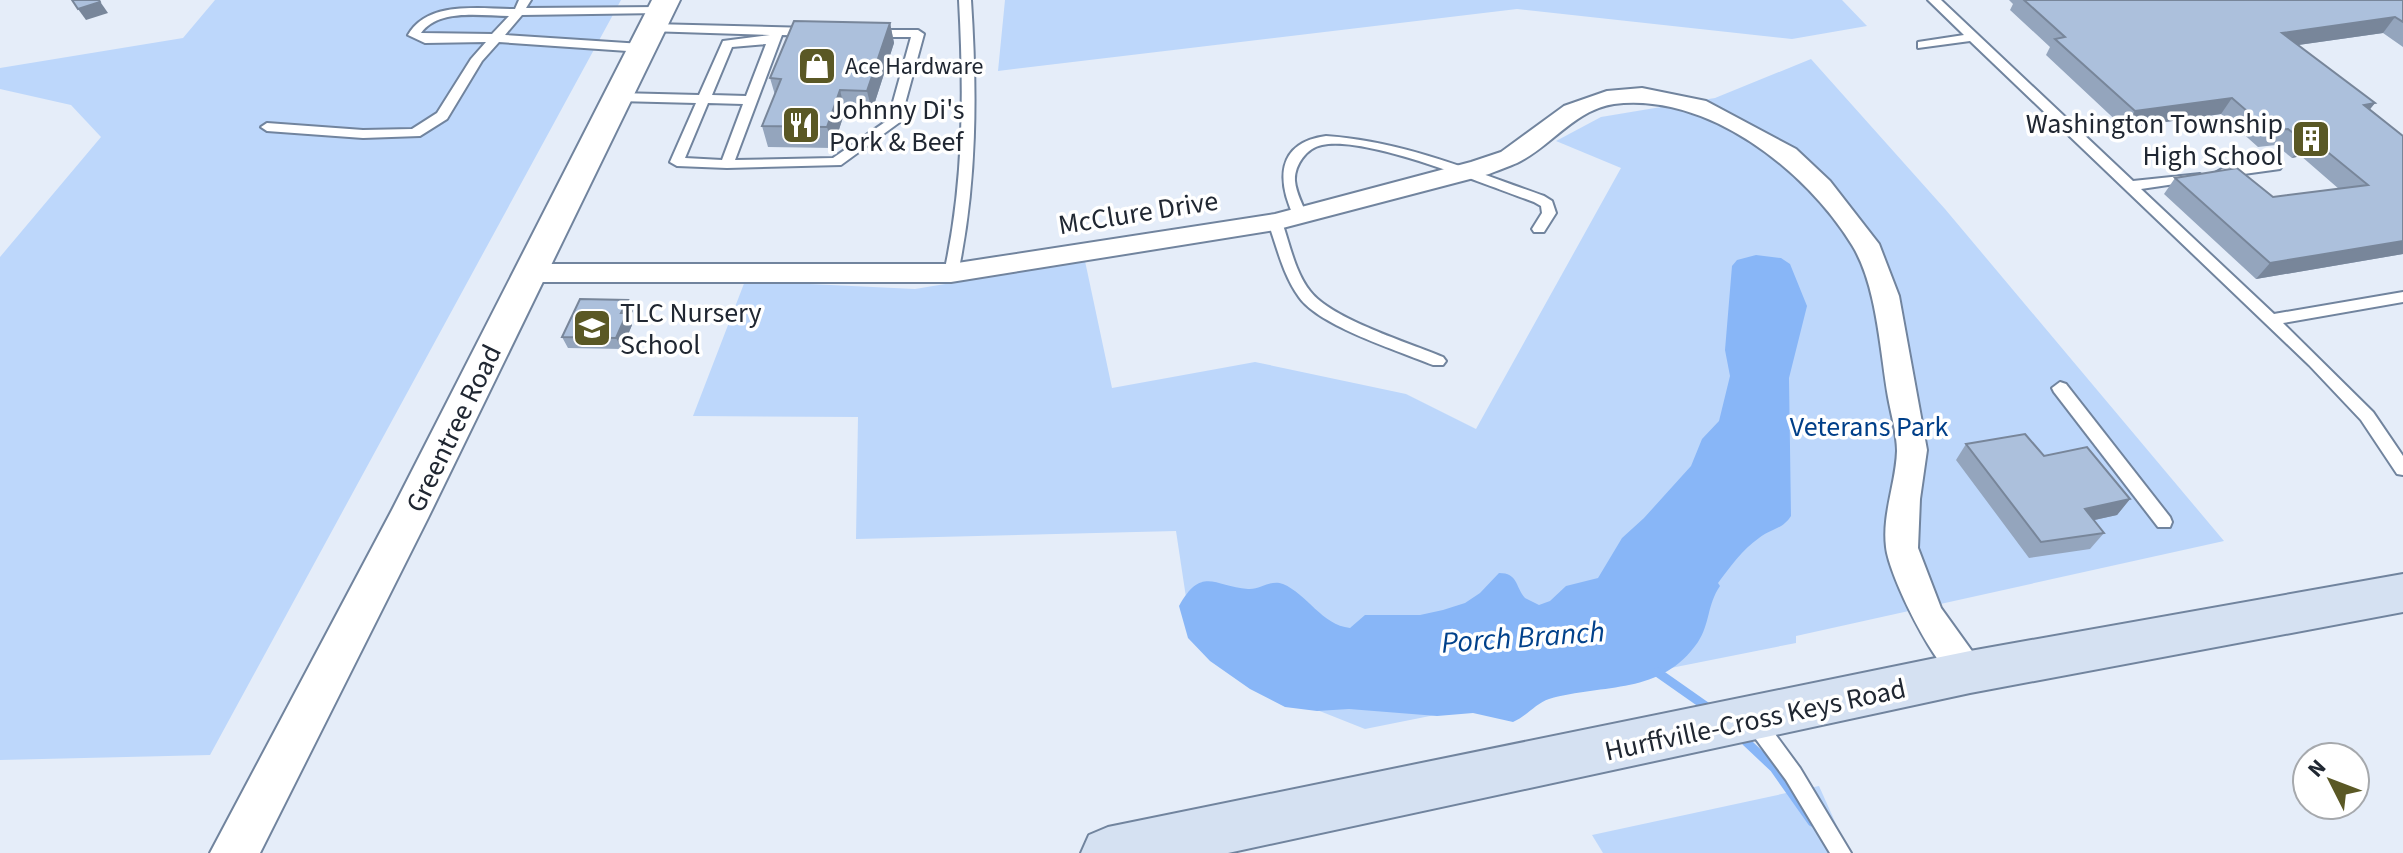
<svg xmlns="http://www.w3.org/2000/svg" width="2403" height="853" font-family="'Source Sans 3',sans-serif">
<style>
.green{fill:#bdd7fb}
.water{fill:#88b6f7}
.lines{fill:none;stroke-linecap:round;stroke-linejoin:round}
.stream{stroke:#88b6f7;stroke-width:9}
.service-casing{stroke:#71849e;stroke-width:4}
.minor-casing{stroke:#71849e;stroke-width:4}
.tertiary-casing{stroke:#71849e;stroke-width:4}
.secondary-casing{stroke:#71849e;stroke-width:4}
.service{fill:#fff;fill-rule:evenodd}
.minor{fill:#fff;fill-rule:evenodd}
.tertiary{fill:#fff;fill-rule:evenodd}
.secondary{fill:#d5e1f2;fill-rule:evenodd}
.wall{fill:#94a5bd}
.shaded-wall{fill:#78869a}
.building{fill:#acc0dc;stroke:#78869a;stroke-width:2}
.labels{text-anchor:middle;stroke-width:7;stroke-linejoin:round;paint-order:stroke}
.far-poi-label{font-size:24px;fill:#202732;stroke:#fff;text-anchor:start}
.poi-label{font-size:28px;fill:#202732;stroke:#fff;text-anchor:start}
.street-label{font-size:28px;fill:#202732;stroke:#fff}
.park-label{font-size:28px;fill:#003f89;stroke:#fff}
.water-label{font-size:30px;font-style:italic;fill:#01418b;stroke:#fff}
</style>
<rect width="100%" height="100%" fill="#e5edf9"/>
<g class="green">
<path d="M215 0H621L210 755 0 760V257L101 137 71 105 0 89V68L183 38Z"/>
<path d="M1005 0H1842L1867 26 1792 39 1517 9 998 71Z"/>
<path d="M1811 59 1945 209 2224 541 1796 636V643L1365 729 1312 708 1187 604 1176 531 856 539 858 417 693 416 745 281 915 289 1085 261 1112 388 1255 362 1406 394 1476 429 1621 168 1556 141 1601 117 1715 98Z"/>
<path d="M1819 786 1849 853H1603L1592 835Z"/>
</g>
<path class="water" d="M1756 255 1781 258 1790 264 1807 306 1789 378 1791 516C1783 529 1771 529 1759 538 1742 550 1730 567 1718 583L1720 586C1707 605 1710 624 1698 642 1661 696 1604 683 1549 699 1536 703 1526 717 1513 722L1473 713 1437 716 1349 709 1317 711 1285 707 1250 689 1210 661 1188 638 1179 606C1202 565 1215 587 1248 589 1261 590 1270 579 1283 584 1307 594 1322 625 1350 628L1365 615H1420L1443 610 1465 603 1480 593 1499 573C1518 573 1515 586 1525 598L1539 605 1550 601 1566 586 1598 578 1622 538 1644 518 1691 466 1702 439 1719 421 1730 376 1725 350 1732 266 1737 260Z"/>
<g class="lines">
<g class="stream">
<path d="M1657 672 1714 712"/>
<path d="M1739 735 1774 768 1812 822"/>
</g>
<g class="service-casing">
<g id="service">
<path d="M519 0H531L526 8 661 7 667 10 661 13 522 15 505 35 642 44 648 48 642 52 499 42 482 61 447 119 420 136 363 138 267 131 261 127 267 123 363 130 412 129 437 113 471 59 486 42 425 43 408 35C428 0 480 9 515 9ZM509 16 492 34 421 33C439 8 482 16 509 16Z"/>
<path d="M959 0H971C977 92 977 183 958 273L951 278 944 273C964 183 964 92 959 0Z"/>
<path d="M1928 0H1941L2133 181 2200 174 2202 177 2195 181 2141 189 2274 314 2403 292V302L2283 323 2373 412 2403 456V475L2397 474 2361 420 2309 365 1970 41 1918 48V42L1964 35Z"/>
<path d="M652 24 811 28 817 32 811 36 782 35 735 160 833 158 888 120 911 37H870L864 33 866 30H918L924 34 900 122 841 165 727 168 677 166 670 162 696 103 618 101 612 97 618 93 699 95 723 41 770 35 648 31 646 28ZM766 44 746 96 712 95 732 47ZM708 103 743 104 722 160 685 158Z"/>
<path d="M1326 136C1402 141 1473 171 1544 196L1552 201 1556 213 1544 232H1534L1532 229 1542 213 1541 206 1534 202C1489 186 1366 135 1322 145 1306 148 1294 166 1295 181 1296 193 1303 205 1307 216L1300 220 1295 219C1277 182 1275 143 1326 136Z"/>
<path d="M2275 162 2282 166 2280 169 2222 177 2215 173 2222 169Z"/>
<path d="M1275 217 1282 222C1290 245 1295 272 1310 291 1331 319 1410 343 1443 357L1446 361 1443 365H1433C1399 351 1319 326 1299 297 1283 275 1277 247 1268 222Z"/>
<path d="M2060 382 2066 384 2170 517 2172 522 2170 527H2158L2054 392 2052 388Z"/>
<path d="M1754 712 1761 715 1800 768 1851 853H1830L1786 780 1747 727 1744 721 1747 715Z"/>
</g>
</g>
<g class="minor-casing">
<path id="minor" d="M1642 88 1706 101 1796 149 1830 181 1879 244 1899 296 1927 450 1920 499 1918 548 1941 608 1987 672 1982 683C1974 686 1968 689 1960 683 1935 669 1889 576 1886 547 1882 514 1896 483 1897 451 1897 434 1891 414 1888 397 1880 351 1877 285 1852 245 1806 170 1707 92 1614 104 1574 110 1552 146 1517 163 1508 167 1498 170 1489 174L1275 230 951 282H530L520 279 517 273 520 267 530 264H951L1275 214 1471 162 1501 152 1564 106 1607 91Z"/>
</g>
<g class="tertiary-casing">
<path id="tertiary" d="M652 0H680L428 518 260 853H210L392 510Z"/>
</g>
<g class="secondary-casing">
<path id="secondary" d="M2403 574V612L1970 693 1228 853H1081L1089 835 1108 827 1970 651Z"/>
</g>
<use href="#service" class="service"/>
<use href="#minor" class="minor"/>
<use href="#tertiary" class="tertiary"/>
<use href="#secondary" class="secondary"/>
</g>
<g class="wall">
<path d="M2009 0H2403V47L2383 33 2298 45 2375 103 2370 109 2403 136V254L2256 279 2164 194 2175 178 2273 197 2339 189 2301 156 2292 158 2276 145 2258 147 2221 114 2124 128 2046 55 2050 47 2010 10 2013 4Z"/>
<path d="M890 23 894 43 872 111H845L833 148 768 147 762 126 775 95 770 78Z"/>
<path d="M633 311 629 318 632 325 622 349 568 348 562 337Z"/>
<path d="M1966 444 2044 456 2130 499 2117 515 2094 520 2104 533 2090 549 2029 558 1956 460Z"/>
</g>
<g class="shaded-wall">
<path d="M99 0 108 13 86 20 78 9Z"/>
<path d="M2395 17 2383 33 2270 49 2282 33Z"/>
<path d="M890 23 894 43 872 111 867 91Z"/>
<path d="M840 90 845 111 833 148 827 127Z"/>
<path d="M2232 98 2221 114 2124 128 2135 111Z"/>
<path d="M2375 103 2362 119 2364 105Z"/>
<path d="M2313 140 2301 156 2292 158 2305 142Z"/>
<path d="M2403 241V254L2256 279 2270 263Z"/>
<path d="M628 300 633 311 629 318 632 325 622 349 616 338 621 313Z"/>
<path d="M2130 499 2117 515 2072 525 2085 509Z"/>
</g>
<g class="building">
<path d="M72 0H99L100 2 78 9Z"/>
<path d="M2024 0H2403V22L2395 17 2282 33 2375 103 2364 105 2403 136V241L2270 263 2175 178 2237 168 2273 197 2368 185 2313 140 2305 142 2288 129 2270 131 2232 98 2135 111 2055 39 2065 37Z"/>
<path d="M794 21 890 23 867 91 840 90 827 127 762 126 781 79 770 78Z"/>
<path d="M580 299 628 300 621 313H627L616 338 562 337Z"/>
<path d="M2025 434 2044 456 2087 447 2130 499 2085 509 2104 533 2041 542 1966 444Z"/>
</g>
<defs>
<g id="shop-square" transform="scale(2)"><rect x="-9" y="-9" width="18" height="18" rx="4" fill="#5a5825" stroke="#fff"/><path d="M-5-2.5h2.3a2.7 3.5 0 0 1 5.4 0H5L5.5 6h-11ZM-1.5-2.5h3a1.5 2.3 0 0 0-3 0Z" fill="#fff"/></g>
<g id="restaurant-square" transform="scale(2)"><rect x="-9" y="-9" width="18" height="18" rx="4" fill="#5a5825" stroke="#fff"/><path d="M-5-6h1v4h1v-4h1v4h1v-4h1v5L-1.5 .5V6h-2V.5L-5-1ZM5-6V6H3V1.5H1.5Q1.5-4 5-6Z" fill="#fff"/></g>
<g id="building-square" transform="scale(2)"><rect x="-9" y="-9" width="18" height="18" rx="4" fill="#5a5825" stroke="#fff"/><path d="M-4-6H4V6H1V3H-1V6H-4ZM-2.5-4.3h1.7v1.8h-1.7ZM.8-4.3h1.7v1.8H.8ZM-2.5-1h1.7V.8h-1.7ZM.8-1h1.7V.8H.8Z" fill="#fff"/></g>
<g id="school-square" transform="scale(2)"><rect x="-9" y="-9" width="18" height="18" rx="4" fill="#5a5825" stroke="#fff"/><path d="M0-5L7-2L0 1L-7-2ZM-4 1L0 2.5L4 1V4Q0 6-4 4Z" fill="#fff"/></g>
</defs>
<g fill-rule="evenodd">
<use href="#shop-square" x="817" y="66"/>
<use href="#restaurant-square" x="801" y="125"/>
<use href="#building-square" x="2311" y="139"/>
<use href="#school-square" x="592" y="328"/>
</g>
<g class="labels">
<g class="far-poi-label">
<text x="845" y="74">Ace Hardware</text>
</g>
<g class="poi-label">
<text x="829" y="119">Johnny Di's<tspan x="829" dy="32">Pork &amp; Beef</tspan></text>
<text x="2283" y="133" text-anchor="end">Washington Township<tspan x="2283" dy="32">High School</tspan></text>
<text x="620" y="322">TLC Nursery<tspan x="620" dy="32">School</tspan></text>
</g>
<g class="street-label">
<text transform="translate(1138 212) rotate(-9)" y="10">McClure Drive</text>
<text transform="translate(453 428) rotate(-64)" y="10">Greentree Road</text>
<text transform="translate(1755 719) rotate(-12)" y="10">Hurffville-Cross Keys Road</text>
</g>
<g class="park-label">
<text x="1869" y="436">Veterans Park</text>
</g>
<g class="water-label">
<text transform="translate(1523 637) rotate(-4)" y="10">Porch Branch</text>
</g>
</g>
<g transform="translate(2331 781) rotate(312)"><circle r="38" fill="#ffffff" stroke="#a6a9ad" stroke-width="2"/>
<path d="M0-6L14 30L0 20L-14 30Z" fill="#5a5825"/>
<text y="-12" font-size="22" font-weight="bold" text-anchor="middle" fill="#202732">N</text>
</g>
</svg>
